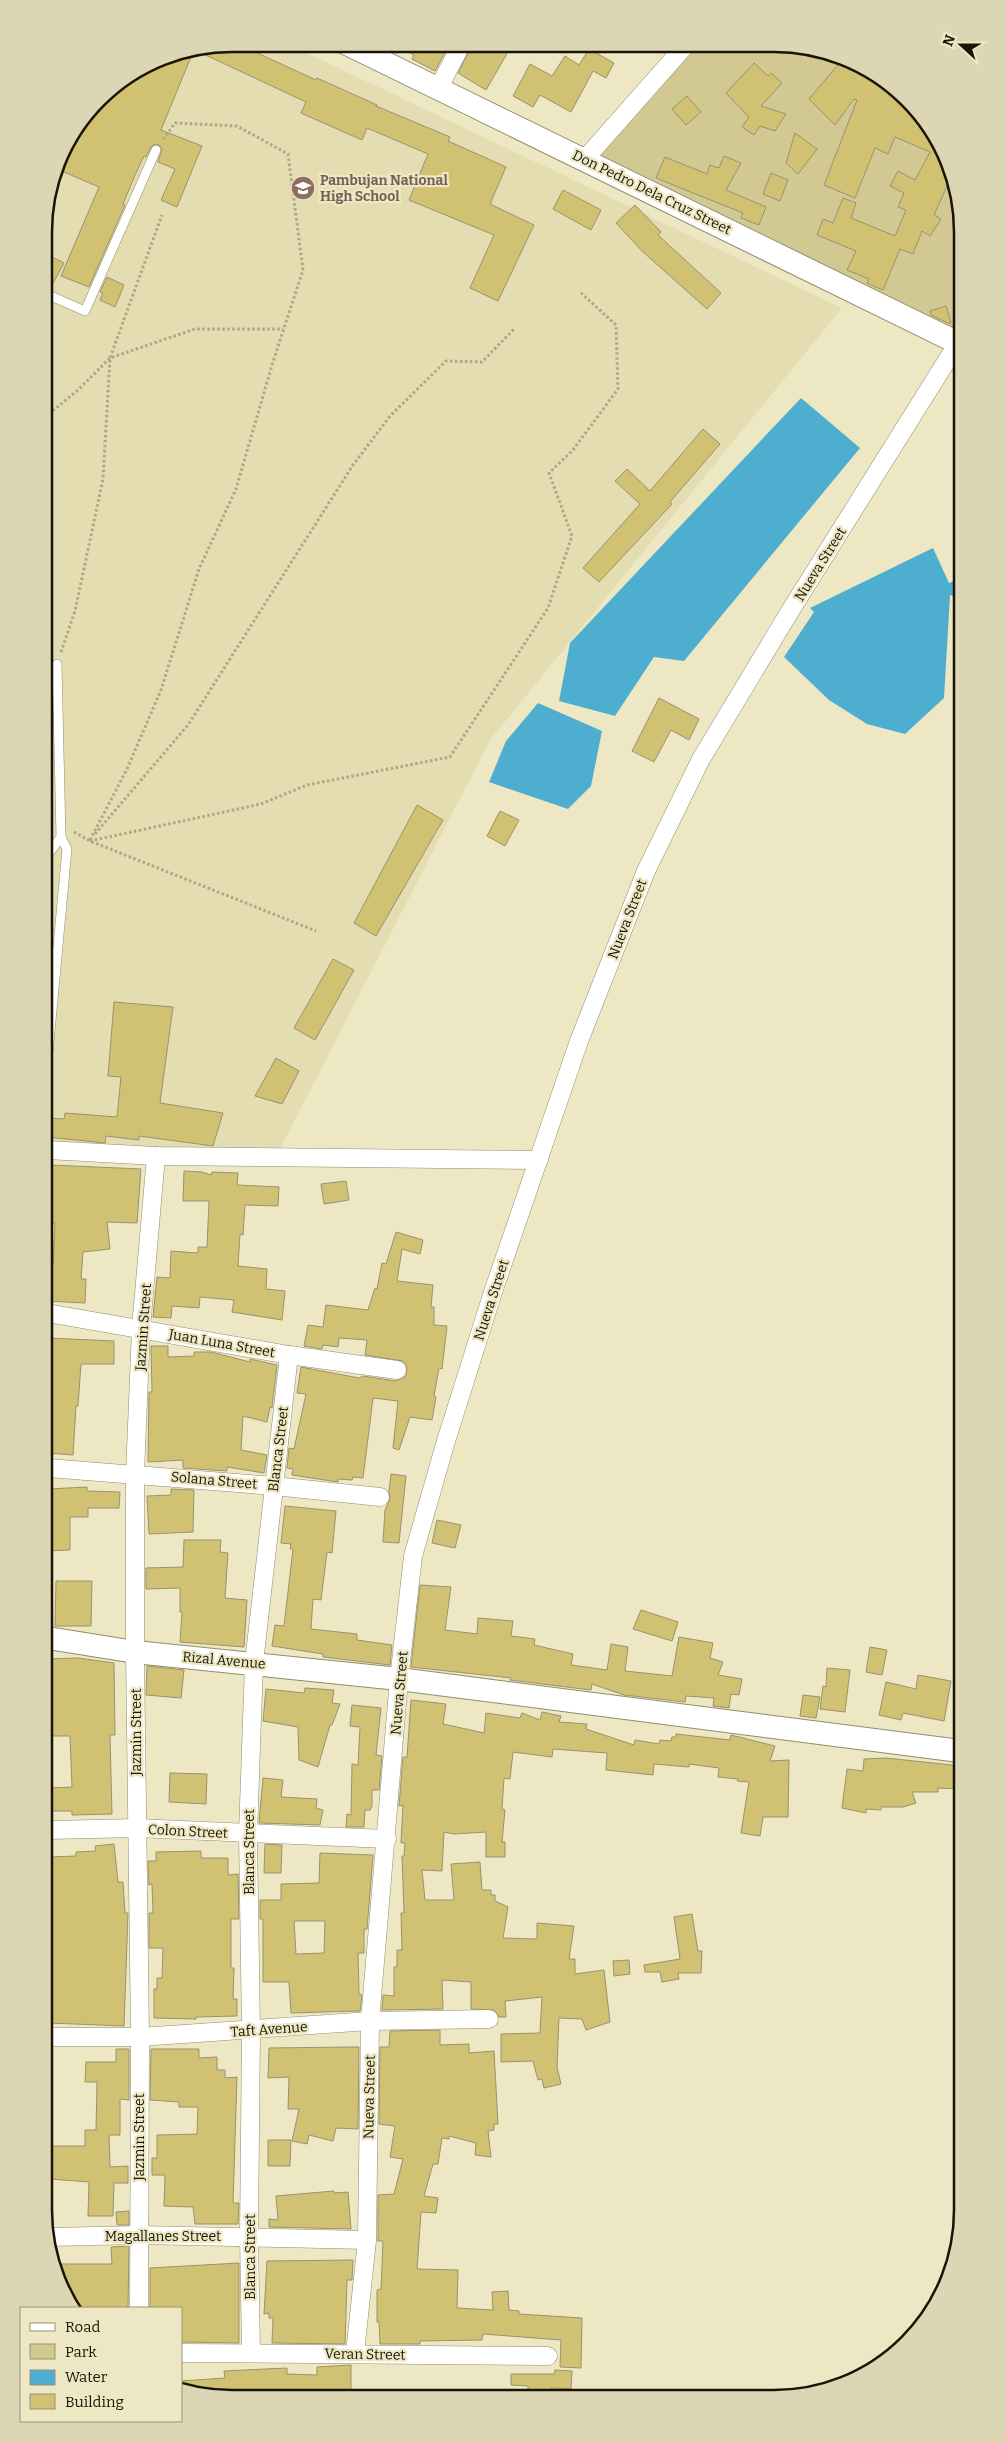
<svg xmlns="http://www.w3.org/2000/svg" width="1006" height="2442" font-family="Bitter,serif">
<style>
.built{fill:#e5ddb2}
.green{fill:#d2c892}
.water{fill:#4eaecf}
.building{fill:#d1c273;stroke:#989270;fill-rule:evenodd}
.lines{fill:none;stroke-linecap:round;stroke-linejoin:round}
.service-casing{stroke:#928c6a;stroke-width:10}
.minor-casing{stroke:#928c6a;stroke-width:19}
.tertiary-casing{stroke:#928c6a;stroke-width:24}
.path{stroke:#aca68a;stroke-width:3;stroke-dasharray:2.5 2.5;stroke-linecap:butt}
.service{stroke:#fff;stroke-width:9}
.minor{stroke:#fff;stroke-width:18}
.tertiary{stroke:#fff;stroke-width:22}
.labels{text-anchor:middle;stroke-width:4.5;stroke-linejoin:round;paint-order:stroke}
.education-label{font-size:14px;font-weight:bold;fill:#785e54;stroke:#eee7c3;text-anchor:start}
.street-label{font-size:14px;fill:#181508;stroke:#eee7c3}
.rim{fill:none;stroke:#181508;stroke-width:2.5}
</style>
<rect width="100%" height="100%" fill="#eee7c3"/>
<path class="built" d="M233 44H288L842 308 490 740 278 1153 47 1143 44 220 63 149 108 91 161 58Z"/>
<path class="green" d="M695 47H810L857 63 898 91 937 138 956 184V329L595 156Z"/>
<g class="water">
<path d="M801 398 860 448 684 661 654 657 615 716 559 701 570 643Z"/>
<path d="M933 548 949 583 957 580V597L950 595 944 698 905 734 867 724 829 700 784 657 814 612 810 608Z"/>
<path d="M538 703 602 731 591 786 568 809 489 782 506 741Z"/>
</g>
<g class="building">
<path d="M238 44 316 80 317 78 377 105 376 106 450 137 448 141 506 167 490 204 534 225 498 301 470 288 494 235 409 200 428 154 367 128 362 140 301 113 306 102 197 51Z"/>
<path d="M395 45H444L448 47 435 71 412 59 414 55Z"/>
<path d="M472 45H512L486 90 458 73Z"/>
<path d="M589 49 614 63 606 78 593 71 571 112 540 95 533 107 513 96 530 64 552 76 565 56 579 65Z"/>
<path d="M193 52 161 130 202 146 177 207 161 200 175 169 158 162 162 149 159 145 155 144 151 147 146 157 144 156 135 175 123 204 125 205 89 287 61 276 99 187 59 170 73 137 108 91 161 58Z"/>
<path d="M843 59 857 63 875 75 872 79 894 98 899 92 937 138 952 175 934 215 941 219 930 236 922 231 913 254 900 249 883 290 867 283 869 279 847 270 856 251 817 235 823 219 833 223 843 198 856 203 851 218 895 236 906 210 898 207 904 193 890 186 898 171 915 180 930 152 895 137 888 154 875 148 855 198 824 185 857 100 854 99 835 125 809 99Z"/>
<path d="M754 63 768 76 771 73 782 83 761 106 786 114 775 131 760 126 754 135 742 127 749 117 726 93Z"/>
<path d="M687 96 701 112 686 125 672 109Z"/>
<path d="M795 133 817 149 798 174 786 163Z"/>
<path d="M724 156 741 163 726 190 766 207 759 225 741 218 743 213 656 178 665 157 707 174 710 165 719 168Z"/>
<path d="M771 173 788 180 780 201 763 194Z"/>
<path d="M563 190 601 210 591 230 553 209Z"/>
<path d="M635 205 661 232 658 235 721 293 707 309 642 251 616 223Z"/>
<path d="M44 253 64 263 50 289 44 287Z"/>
<path d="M107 277 124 285 115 307 100 300 103 293 100 292Z"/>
<path d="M946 306 951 323H948L931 315 930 311Z"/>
<path d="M703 429 720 444 670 502 672 504 599 582 583 568 640 504 615 481 627 469 650 491Z"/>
<path d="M659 698 699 719 689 740 671 730 654 762 632 751Z"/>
<path d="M417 805 443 820 376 936 354 923Z"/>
<path d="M500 811 519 820 505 846 487 836Z"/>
<path d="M333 959 354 970 315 1040 294 1028Z"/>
<path d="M114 1002 173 1007 160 1103 223 1113 213 1146 139 1136V1140L106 1136 105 1143 47 1137 49 1118 64 1119 65 1113 117 1117 121 1077 108 1076Z"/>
<path d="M276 1058 299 1071 282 1104 255 1096Z"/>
<path d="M51 1165 141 1169 137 1223 107 1222 110 1249 83 1252 81 1279H86L85 1303 47 1301V1265H53L55 1223H47V1195H50Z"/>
<path d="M184 1171 202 1172 211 1175 212 1172 238 1173 237 1185 279 1187 278 1206 245 1205 243 1235 240 1234 238 1266 267 1269 266 1289 285 1291 282 1320 232 1312 234 1300 200 1297 199 1308 172 1306 171 1318 153 1317 157 1277 170 1278 171 1251 198 1253V1247H207L209 1201H183Z"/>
<path d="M346 1181 349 1200 324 1204 321 1184Z"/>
<path d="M396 1232 423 1240 420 1254 402 1249 397 1281 433 1285 431 1307H434V1325L447 1326 442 1369 439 1368 434 1396 436 1397 432 1420 410 1417 399 1450 393 1448 398 1401 373 1398 363 1478 353 1477 352 1480 338 1479V1482L292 1475 293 1469 287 1468 289 1448 294 1449 306 1394 297 1393 301 1367 359 1378 363 1376 396 1381 406 1376 407 1366 403 1361 365 1355 367 1340 339 1338 338 1347 323 1345 322 1349 304 1346 308 1325 323 1327 326 1305 368 1310 375 1288 377 1289 382 1263 386 1264Z"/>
<path d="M47 1338 114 1341V1364H81L78 1406H76L73 1455 48 1453Z"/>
<path d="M151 1346H168V1357L194 1356V1352H211L250 1362V1359L277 1365 272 1408 270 1407 267 1422 243 1416 241 1450 267 1455 264 1473 227 1467V1471L183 1468V1460L148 1462 149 1392H152Z"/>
<path d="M391 1474 406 1476 399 1543 383 1542 385 1510 390 1499 389 1491Z"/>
<path d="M87 1487V1491L120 1492 119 1508H88V1517H70V1550L48 1551V1489Z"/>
<path d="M171 1489 194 1490 193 1532 149 1534 147 1496 171 1495Z"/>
<path d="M285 1506 336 1511 332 1553 327 1552 321 1600 313 1599 311 1629 357 1634V1640L392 1645 390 1665 323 1657V1654L272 1646 275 1625 284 1626 293 1549H290L291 1544 281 1543Z"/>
<path d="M437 1520 461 1525 455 1548 432 1543Z"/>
<path d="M184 1540H221L220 1552 228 1553 225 1598 247 1600 244 1647 180 1642 182 1612H180V1588L146 1589V1568L183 1567Z"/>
<path d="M56 1581H92L91 1626H55Z"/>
<path d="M420 1585 451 1587 445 1630 477 1634 478 1618 513 1621 511 1636 535 1639 534 1645 573 1654 571 1665 607 1670 611 1644 628 1647 625 1671 672 1676 679 1637 713 1643 710 1658 723 1662 718 1675 742 1679 739 1695 731 1694 729 1708 713 1706 714 1698 686 1696 685 1702 624 1695 592 1684 591 1690 510 1680 511 1678 411 1667Z"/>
<path d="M641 1610 678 1622 672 1641 633 1629Z"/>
<path d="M870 1647 887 1650 882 1675 866 1672Z"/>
<path d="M78 1658 114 1663 115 1735H110L112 1814 72 1815V1811H49V1788L72 1787 70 1736H49L48 1659Z"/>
<path d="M147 1666 184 1670 181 1698 146 1695Z"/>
<path d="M827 1668 850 1670 845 1712 820 1709 823 1686 826 1687Z"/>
<path d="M918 1675 951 1681 944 1721 903 1713 901 1720 879 1715 886 1682 916 1689Z"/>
<path d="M305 1688 334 1690 332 1703 340 1704 332 1725H330L318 1767 299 1760 298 1727 263 1721 266 1689 304 1693Z"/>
<path d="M803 1695 820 1697 816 1718 800 1716Z"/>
<path d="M411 1700 446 1704 443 1724 484 1733 486 1713 520 1718 522 1713 540 1720 542 1712 561 1716 559 1722 587 1724 586 1729 634 1745 635 1740 659 1744 660 1740 671 1741 672 1737H676V1734L730 1740 731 1735 775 1746 770 1761 789 1760 788 1817H763L760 1836 741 1833 749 1782 737 1781 738 1779 718 1777 719 1768 689 1764V1767L654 1764 653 1775 606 1770 607 1753 553 1749 552 1757 513 1752 510 1779 504 1778 502 1809 505 1810 502 1842H505V1857H486V1832L454 1834 444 1832 442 1871 422 1870 425 1900H454L451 1864 480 1862 482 1890H491V1895H495V1901L508 1907 503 1938 537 1939V1923L574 1926 569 1959H575V1974L604 1970 610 2022 586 2030 582 2019 559 2018 557 2067 561 2084 544 2088 542 2079 538 2080 533 2061 501 2062V2034L540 2033 542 1997 505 2001 506 2017H499L494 2010 471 2009V1982L442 1980 443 2009 382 2010 383 1995 394 1996V1967H397V1950H402L401 1913H404L402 1856H404L405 1843H401L403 1805 399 1806 403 1757H407Z"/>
<path d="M352 1705 381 1708 376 1755 382 1756 379 1790H372V1806L370 1810H365L364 1827H346L347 1814 351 1815 352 1764 358 1765 360 1727 350 1726Z"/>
<path d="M886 1758 961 1766V1789L938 1788V1792H912L916 1803 903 1807H881V1810L866 1809V1813L842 1808 847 1769 863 1771 864 1759Z"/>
<path d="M170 1773 207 1774 206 1804 169 1802Z"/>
<path d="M263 1778 283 1780 281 1797 317 1799 316 1808 323 1810 320 1825 259 1823Z"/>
<path d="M114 1844 118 1882H123L125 1913H128L124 2026 49 2023V1857L76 1856V1852L96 1851 95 1846Z"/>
<path d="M265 1844 282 1845 281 1873H264Z"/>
<path d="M201 1851V1858H228V1875L238 1874 239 1919H231V1968H234L233 1999H237V2016L196 2017V2019L154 2018V1989H157V1978H162L163 1948H149V1913H153L152 1884 149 1885 148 1861H156V1852Z"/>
<path d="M320 1853 373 1855 367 1929H364V1953H358L359 1994 362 1995 360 2011 291 2013 289 1982H263V1919H260V1900H281V1884L319 1883ZM294 1921H325L324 1953 296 1954Z"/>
<path d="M692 1914 698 1951H702L701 1973H678L679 1979 662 1982 660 1972H645L644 1965 680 1959 674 1917Z"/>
<path d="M629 1960 630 1974 614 1976 613 1961Z"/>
<path d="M440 2030V2045L469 2044V2053L494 2051 498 2124H494V2130L488 2131 491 2157 475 2155 476 2143 449 2136V2139L442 2138 438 2164H433L424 2196 438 2198 436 2213 421 2212 417 2269 458 2270 457 2308 493 2310 492 2292 508 2291 509 2310 519 2311V2314L582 2318 581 2368 560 2367 561 2340 483 2334 482 2340 420 2341V2344H380L379 2322H377V2290L381 2289 383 2241H378V2195L394 2194 403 2159 390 2157 395 2126 379 2124 380 2047H389L390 2031Z"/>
<path d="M349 2047H359L358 2129 336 2128 333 2141 309 2135 307 2144 292 2141 299 2109H288L289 2077 268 2078 269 2048Z"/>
<path d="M116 2049H129V2100L120 2099V2135H109L110 2167 128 2166V2183H114L113 2216H88L89 2182 50 2179V2146H85V2130H96L97 2082H85L86 2062H116Z"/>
<path d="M151 2049H199V2058L217 2057V2070H225V2078L237 2077 233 2203H239L238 2224H195L193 2207 164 2206 165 2175H152V2158H157V2135L197 2134 198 2107H179V2102L150 2100Z"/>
<path d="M268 2140H291L290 2166H268Z"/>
<path d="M334 2191V2193L348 2192 351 2229 269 2227V2219L278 2220 276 2196Z"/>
<path d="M129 2211V2225H117L116 2212Z"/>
<path d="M129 2246 128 2308H73L52 2264H112L111 2247Z"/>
<path d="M353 2260 352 2280H347L345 2344 272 2343 273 2318H269V2313L264 2314 267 2261Z"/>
<path d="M239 2263V2343L181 2342V2308H150V2268Z"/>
<path d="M351 2365V2394L196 2395 181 2390V2381L225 2378 224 2371 287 2368V2374L317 2375V2367Z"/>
<path d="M555 2370 572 2371 571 2389 551 2388V2392L528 2393V2386L511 2385V2374H554Z"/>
</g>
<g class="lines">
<g class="service-casing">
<g id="service">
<path d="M44 293 85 311 156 150"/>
<path d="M46 857 61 837"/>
<path d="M47 1064 67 849 61 837 57 664"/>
</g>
</g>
<g class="minor-casing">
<g id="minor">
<path d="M438 89 461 45"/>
<path d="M585 159 684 47"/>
<path d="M47 1150 156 1156 539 1160"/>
<path d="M47 1313 289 1355 397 1370"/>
<path d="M48 1468 274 1486 380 1497"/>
<path d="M49 1830 137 1828 387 1839"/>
<path d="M49 2037H140L370 2021 489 2019"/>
<path d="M50 2237 139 2235 367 2240"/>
<path d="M139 2308 140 2037 135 1652V1474L141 1328 156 1156"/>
<path d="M251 2352 249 2236 251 2031 248 1834 254 1663 289 1355"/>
<path d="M181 2353 548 2356"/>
<path d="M355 2353 367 2240 370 2021 399 1679 413 1556 446 1441 493 1292 579 1041 646 871 701 759 792 608 956 346"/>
</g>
</g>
<g class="tertiary-casing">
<g id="tertiary">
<path d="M347 44 956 342"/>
<path d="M48 1638 135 1652 399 1679 960 1751"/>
</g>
</g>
<g class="path">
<path d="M45 417 77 391 110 358 195 329H283"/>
<path d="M61 652 75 611 103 479 110 358 162 215"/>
<path d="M74 832 90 841 316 931"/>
<path d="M95 834 188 725 353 465 390 416 446 361 482 362 514 329"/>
<path d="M90 840 127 769 161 690 199 569 236 489 272 365 303 270 288 154 237 126 175 123 163 140"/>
<path d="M90 841 261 804 307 785 450 757 548 608 572 536 549 473 573 450 618 389 616 325 581 293"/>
</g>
<use href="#service" class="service"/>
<use href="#minor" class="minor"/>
<use href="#tertiary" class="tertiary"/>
</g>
<defs>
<g id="school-disc" transform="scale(1.25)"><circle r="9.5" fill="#8d6e63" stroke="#eee7c3"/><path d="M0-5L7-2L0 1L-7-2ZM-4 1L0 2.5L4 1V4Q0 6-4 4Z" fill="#fff"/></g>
</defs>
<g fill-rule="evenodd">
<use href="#school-disc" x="303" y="188"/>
</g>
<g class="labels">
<g class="education-label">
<text x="320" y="185">Pambujan National<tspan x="320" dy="16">High School</tspan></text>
</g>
<g class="street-label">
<text transform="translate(652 192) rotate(26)" y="5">Don Pedro Dela Cruz Street</text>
<text transform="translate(820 564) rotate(-58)" y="5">Nueva Street</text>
<text transform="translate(627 919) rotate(-69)" y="5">Nueva Street</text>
<text transform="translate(491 1300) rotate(-72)" y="5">Nueva Street</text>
<text transform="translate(143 1327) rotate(-86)" y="5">Jazmin Street</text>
<text transform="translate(222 1343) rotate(10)" y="5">Juan Luna Street</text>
<text transform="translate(278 1449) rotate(-83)" y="5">Blanca Street</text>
<text transform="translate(214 1480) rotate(5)" y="5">Solana Street</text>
<text transform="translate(224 1660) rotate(5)" y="5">Rizal Avenue</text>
<text transform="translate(399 1693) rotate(-85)" y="5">Nueva Street</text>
<text transform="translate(136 1732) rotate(-90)" y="5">Jazmin Street</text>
<text transform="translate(188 1831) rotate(3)" y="5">Colon Street</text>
<text transform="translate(249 1852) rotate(-90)" y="5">Blanca Street</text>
<text transform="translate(269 2029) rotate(-4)" y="5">Taft Avenue</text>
<text transform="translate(369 2097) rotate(-89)" y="5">Nueva Street</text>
<text transform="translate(139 2137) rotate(-90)" y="5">Jazmin Street</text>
<text x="163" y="2241">Magallanes Street</text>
<text transform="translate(250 2257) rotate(-90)" y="5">Blanca Street</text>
<text transform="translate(365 2354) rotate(1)" y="5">Veran Street</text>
</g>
</g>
<path d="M0 0H1006V2442H0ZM232 52H774A180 180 0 0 1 954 232V2210A180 180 0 0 1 774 2390H232A180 180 0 0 1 52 2210V232A180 180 0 0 1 232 52Z" fill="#ddd6b4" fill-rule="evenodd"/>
<path class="rim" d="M232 52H774A180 180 0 0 1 954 232V2210A180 180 0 0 1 774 2390H232A180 180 0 0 1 52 2210V232A180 180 0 0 1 232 52Z"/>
<rect x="20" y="2307" width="162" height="115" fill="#eee7c3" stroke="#989378"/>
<rect x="30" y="2323" width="25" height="8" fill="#ffffff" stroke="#989378"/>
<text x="65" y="2332" font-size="15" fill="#181508">Road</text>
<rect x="30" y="2344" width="25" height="15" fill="#d2c892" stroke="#989378"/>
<text x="65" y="2357" font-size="15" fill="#181508">Park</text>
<rect x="30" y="2370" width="25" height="15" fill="#4eaecf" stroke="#989378"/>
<text x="65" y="2382" font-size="15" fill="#181508">Water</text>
<rect x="30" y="2394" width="25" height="15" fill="#d1c273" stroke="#989378"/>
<text x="65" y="2407" font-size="15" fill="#181508">Building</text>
<g transform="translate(961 45) rotate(291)" stroke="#eee7c3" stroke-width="4" paint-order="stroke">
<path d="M0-4L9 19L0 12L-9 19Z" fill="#181508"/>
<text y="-8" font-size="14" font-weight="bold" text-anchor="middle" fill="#181508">N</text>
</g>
</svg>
